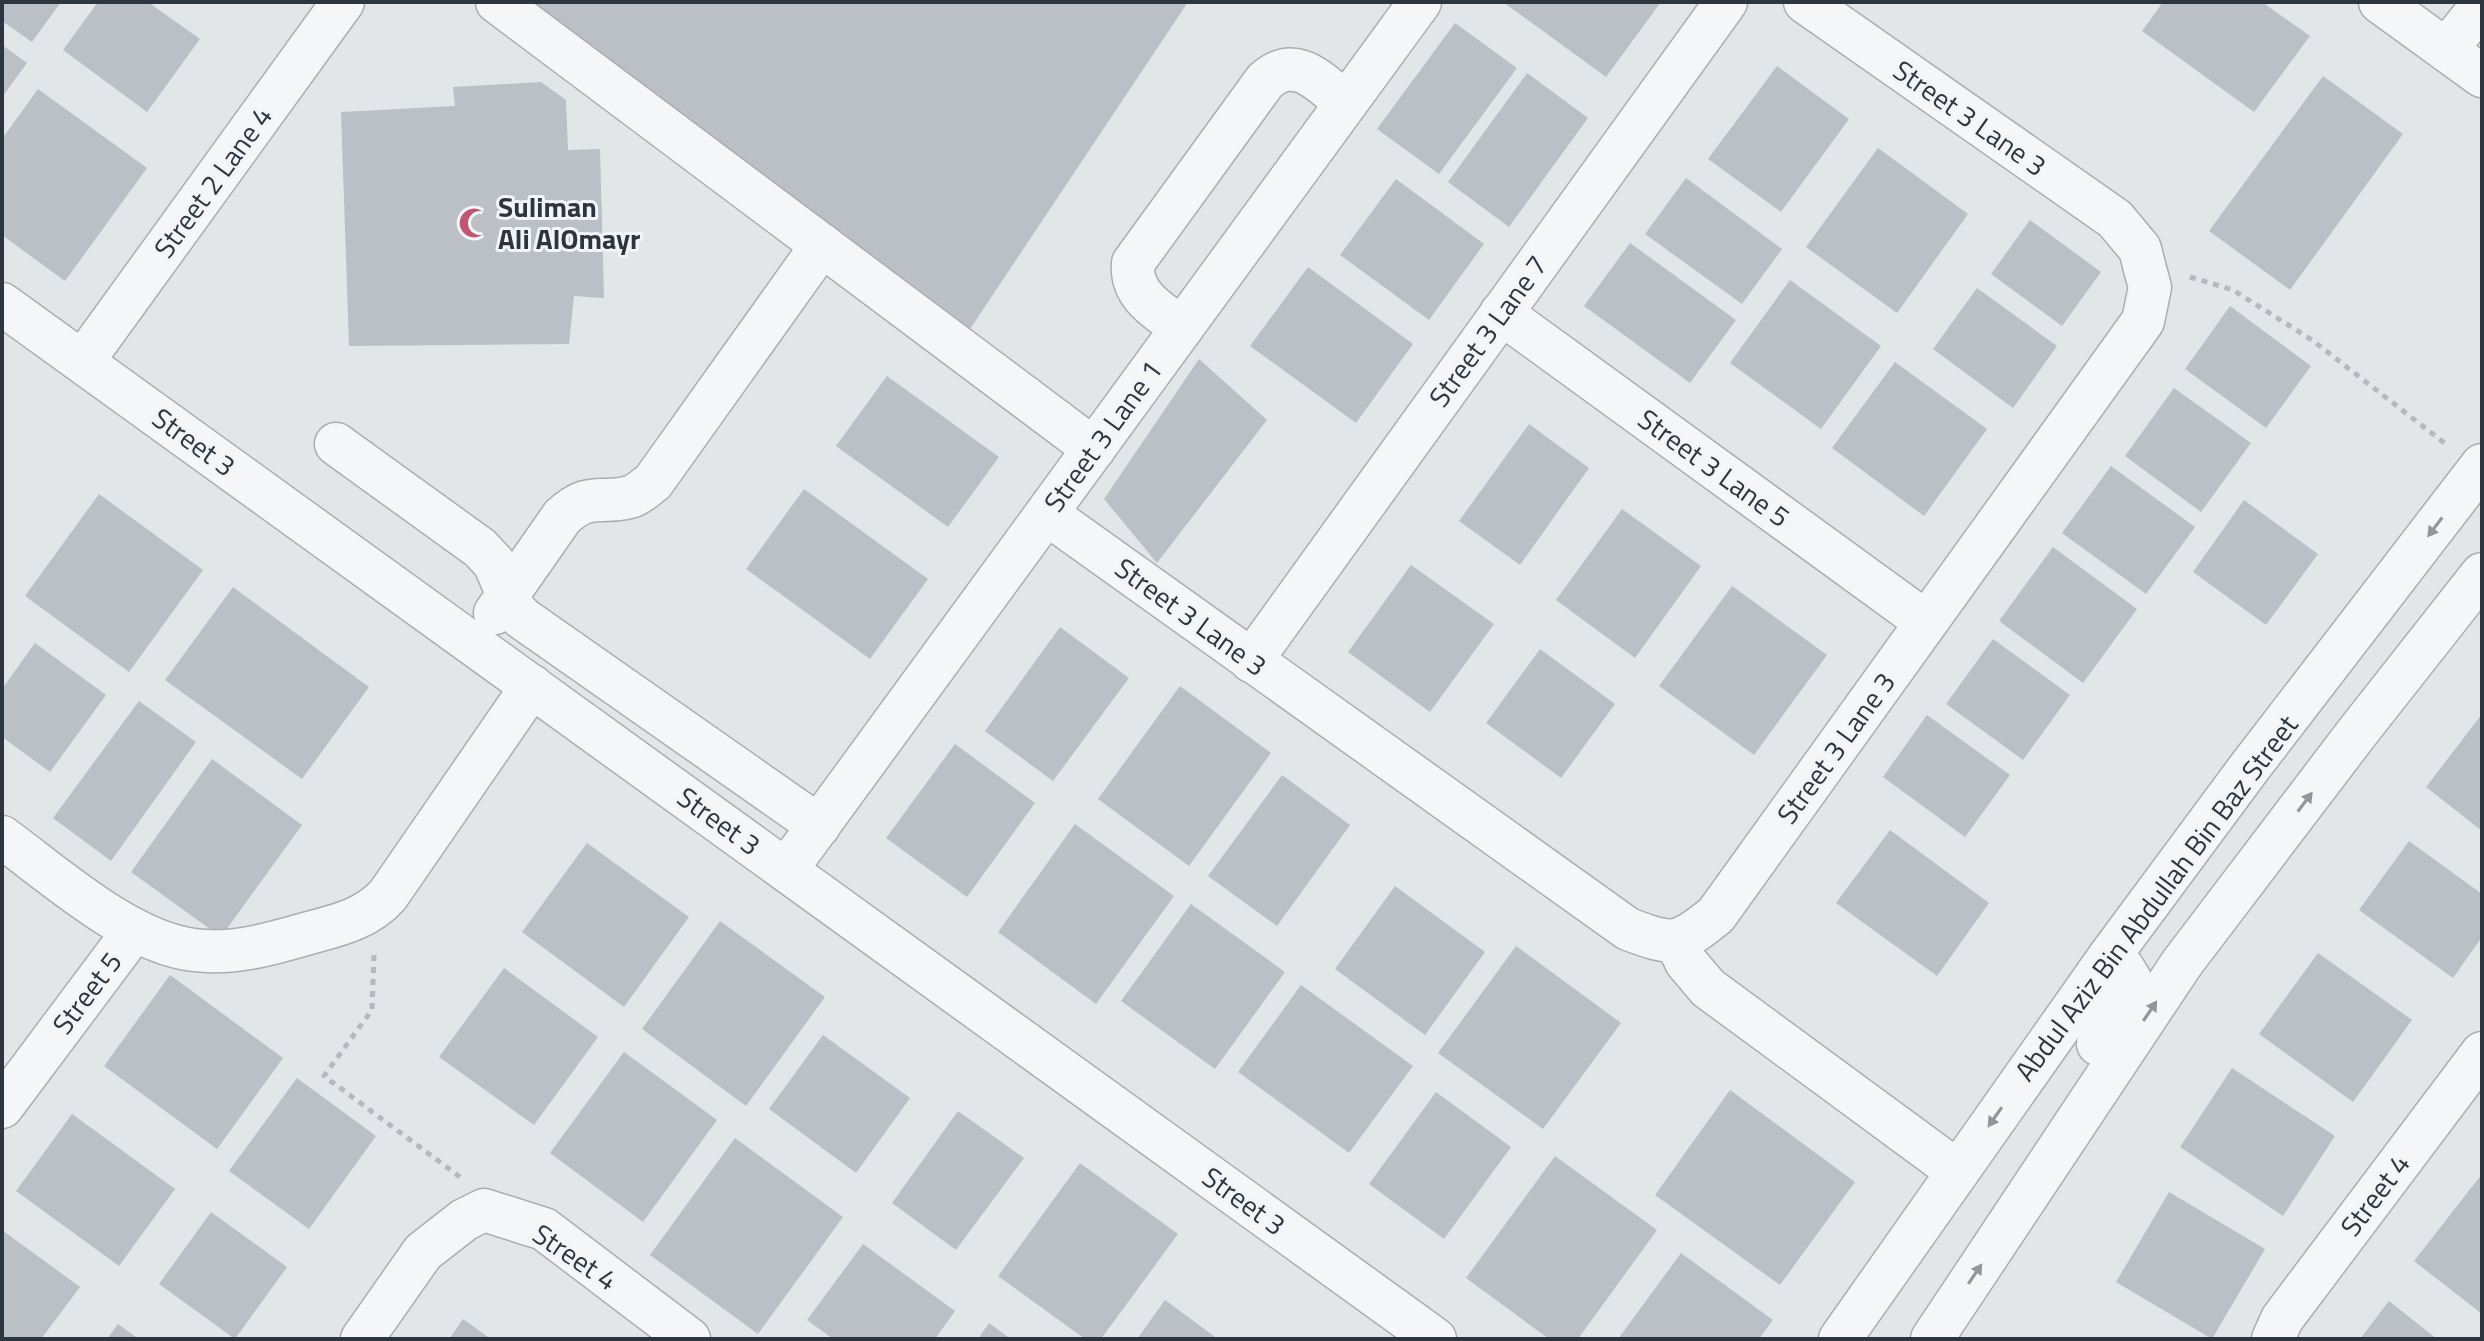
<svg xmlns="http://www.w3.org/2000/svg" width="2484" height="1341" font-family="'Titillium Web',sans-serif">
<style>
.building{fill:#bbc0c6}
.lines{fill:none;stroke-linecap:round;stroke-linejoin:round}
.minor-casing{stroke:#a9aeb3;stroke-width:45}
.path{stroke:#b5b9bd;stroke-width:5;stroke-dasharray:6 6;stroke-linecap:butt}
.minor{stroke:#f5f6f8;stroke-width:42}
.oneway{fill:#91969c}
.labels{text-anchor:middle;stroke-width:6;stroke-linejoin:round;paint-order:stroke}
.street-label{font-size:28px;fill:#2d363f;stroke:#f2f5f7}
.poi-label{font-size:28px;font-weight:bold;fill:#2d363f;stroke:#f2f5f7;text-anchor:start}
</style>
<rect width="100%" height="100%" fill="#e3e6e9"/>
<g class="building">
<path d="M2 2H61L32 42 2 21Z"/>
<path d="M98 2H148L200 39 147 112 63 50Z"/>
<path d="M522 2H1188L968 332Z"/>
<path d="M1503 2H1661L1606 77Z"/>
<path d="M2163 2H2262L2310 36 2254 112 2142 31Z"/>
<path d="M1455 23 1517 68 1439 174 1377 129Z"/>
<path d="M2 45 27 63 2 97Z"/>
<path d="M1777 66 1849 119 1781 212 1708 159Z"/>
<path d="M1527 73 1588 118 1509 227 1448 182Z"/>
<path d="M2323 76 2403 134 2290 290 2209 231Z"/>
<path d="M541 82 566 100 568 150 600 149 604 298 574 296 569 344 349 346 341 112 455 106 453 87Z"/>
<path d="M38 89 147 168 65 281 2 235V139Z"/>
<path d="M1878 148 1968 214 1897 313 1806 247Z"/>
<path d="M1686 178 1782 249 1742 304 1645 234Z"/>
<path d="M1396 179 1484 244 1429 320 1340 255Z"/>
<path d="M2030 220 2101 272 2062 326 1991 274Z"/>
<path d="M1630 243 1736 320 1690 383 1584 306Z"/>
<path d="M1308 267 1413 344 1356 423 1250 346Z"/>
<path d="M1790 280 1881 346 1821 429 1730 363Z"/>
<path d="M1977 288 2057 346 2013 408 1933 349Z"/>
<path d="M2230 306 2311 366 2266 428 2185 369Z"/>
<path d="M1199 359 1267 420 1157 563 1104 499Z"/>
<path d="M1895 362 1987 429 1924 516 1832 448Z"/>
<path d="M887 376 999 457 948 527 836 446Z"/>
<path d="M2174 388 2251 443 2201 512 2125 456Z"/>
<path d="M1529 424 1589 468 1520 565 1459 521Z"/>
<path d="M2111 466 2195 527 2146 594 2062 533Z"/>
<path d="M804 489 928 579 870 659 746 569Z"/>
<path d="M99 494 203 570 129 672 25 596Z"/>
<path d="M2244 500 2318 554 2266 625 2193 572Z"/>
<path d="M1622 509 1701 566 1635 658 1556 600Z"/>
<path d="M2053 547 2137 609 2083 683 1999 621Z"/>
<path d="M1411 565 1494 624 1430 712 1348 652Z"/>
<path d="M1732 586 1827 655 1754 755 1659 686Z"/>
<path d="M233 587 369 687 302 779 165 680Z"/>
<path d="M1060 627 1129 678 1053 781 985 731Z"/>
<path d="M1993 639 2070 695 2023 760 1946 704Z"/>
<path d="M35 643 106 695 50 772 2 737V689Z"/>
<path d="M1540 649 1615 704 1561 778 1486 723Z"/>
<path d="M1180 686 1271 753 1189 866 1098 799Z"/>
<path d="M139 701 196 742 111 861 53 818Z"/>
<path d="M2482 714V831L2426 787Z"/>
<path d="M1927 715 2010 775 1965 837 1883 777Z"/>
<path d="M955 744 1035 803 967 897 886 838Z"/>
<path d="M212 759 302 825 221 937 131 872Z"/>
<path d="M1282 775 1350 825 1277 926 1208 876Z"/>
<path d="M1075 824 1174 896 1096 1004 998 932Z"/>
<path d="M1890 830 1989 903 1937 976 1836 903Z"/>
<path d="M2409 841 2482 894V937L2453 978 2359 910Z"/>
<path d="M587 843 689 917 624 1007 522 932Z"/>
<path d="M1395 886 1485 952 1425 1035 1335 969Z"/>
<path d="M1191 904 1285 972 1215 1069 1121 1001Z"/>
<path d="M720 921 825 997 746 1106 642 1029Z"/>
<path d="M1516 946 1621 1023 1543 1129 1438 1053Z"/>
<path d="M2318 953 2412 1020 2353 1102 2259 1034Z"/>
<path d="M504 968 598 1037 534 1125 439 1057Z"/>
<path d="M170 975 283 1058 217 1149 104 1066Z"/>
<path d="M1301 985 1413 1066 1349 1153 1238 1072Z"/>
<path d="M823 1035 910 1098 856 1173 769 1109Z"/>
<path d="M624 1052 717 1120 643 1222 550 1153Z"/>
<path d="M2232 1068 2335 1136 2283 1216 2180 1147Z"/>
<path d="M297 1078 376 1136 309 1229 229 1171Z"/>
<path d="M1730 1090 1855 1182 1780 1285 1655 1195Z"/>
<path d="M1436 1092 1511 1147 1444 1239 1369 1184Z"/>
<path d="M958 1111 1024 1158 956 1250 892 1203Z"/>
<path d="M72 1114 175 1189 119 1266 16 1191Z"/>
<path d="M735 1138 843 1217 758 1334 650 1255Z"/>
<path d="M1555 1156 1657 1230 1578 1339H1549L1466 1278Z"/>
<path d="M1080 1163 1178 1234 1101 1339H1085L998 1276Z"/>
<path d="M2482 1174V1314L2414 1261Z"/>
<path d="M2169 1192 2265 1249 2212 1339 2116 1282Z"/>
<path d="M211 1212 287 1267 235 1339 159 1284Z"/>
<path d="M2 1230 80 1287 41 1339H2Z"/>
<path d="M863 1244 955 1311 935 1339H833L807 1320Z"/>
<path d="M1681 1253 1773 1320 1759 1339H1618Z"/>
<path d="M1165 1300 1218 1339H1137Z"/>
<path d="M2389 1301 2437 1339H2360Z"/>
<path d="M463 1319 491 1339H449Z"/>
<path d="M989 1323 1011 1339H978Z"/>
<path d="M118 1324 139 1339H107Z"/>
</g>
<g class="lines">
<g class="minor-casing">
<g id="minor">
<path d="M497 2 1094 449"/>
<path d="M2380 2 2482 76"/>
<path d="M2446 50 2482 5"/>
<path d="M2 304 1435 1339"/>
<path d="M1501 313 1926 622"/>
<path d="M1182 328C1159 311 1130 296 1133 263L1265 81C1297 53 1320 83 1346 103"/>
<path d="M83 361 343 2"/>
<path d="M336 444 480 548 494 563 514 609 522 618 819 826"/>
<path d="M1047 514 1628 929C1673 946 1678 946 1716 915L2143 321 2150 287 2145 269 2140 249 2115 219 1805 2"/>
<path d="M495 613 562 517C590 491 599 505 630 497 638 495 646 487 653 482L822 245"/>
<path d="M1251 661 1726 2"/>
<path d="M2 837C55 876 128 942 194 950 231 955 267 945 302 935 333 926 365 921 388 895L532 686"/>
<path d="M786 870 1420 2"/>
<path d="M1676 941 1686 962 1708 988 1957 1171"/>
<path d="M2098 1044 2123 1001 2131 981 2123 968 2109 957"/>
<path d="M2 1107 133 932"/>
<path d="M362 1339 423 1252 464 1220 484 1210 544 1229 689 1339"/>
<path d="M1840 1339 2109 957 2249 768 2482 465"/>
<path d="M1932 1339 2182 963 2356 734 2482 574"/>
<path d="M2273 1339 2282 1319 2482 1053"/>
</g>
</g>
<g class="path">
<path d="M2190 277 2233 290 2312 340 2447 445"/>
<path d="M374 955 372 1010 324 1076 460 1177"/>
</g>
<use href="#minor" class="minor"/>
</g>
<defs><path id="oneway-solid" d="M-6-.8H1V-3.2L6.5 0L1 3.2V.8H-6Z" transform="scale(2)"/></defs>
<g class="oneway">
<use href="#oneway-solid" transform="translate(2435 527) rotate(127)"/>
<use href="#oneway-solid" transform="translate(2305 802) rotate(-53)"/>
<use href="#oneway-solid" transform="translate(2150 1011) rotate(-56)"/>
<use href="#oneway-solid" transform="translate(1995 1117) rotate(125)"/>
<use href="#oneway-solid" transform="translate(1975 1274) rotate(-56)"/>
</g>
<defs>
<g id="mosque-bare" transform="scale(2.4)"><path d="M3.5-4.9A6 6 0 1 0 3.5 4.9A5 5 0 1 1 3.5-4.9Z" fill="#bf5773" stroke="#f2f5f7" stroke-width="2.5" paint-order="stroke"/></g>
</defs>
<g fill-rule="evenodd">
<use href="#mosque-bare" x="474" y="223"/>
</g>
<g class="labels">
<g class="street-label">
<text transform="translate(1970 118) rotate(35)" y="10">Street 3 Lane 3</text>
<text transform="translate(213 182) rotate(-54)" y="10">Street 2 Lane 4</text>
<text transform="translate(1488 331) rotate(-54)" y="10">Street 3 Lane 7</text>
<text transform="translate(1103 436) rotate(-54)" y="10">Street 3 Lane 1</text>
<text transform="translate(194 442) rotate(36)" y="10">Street 3</text>
<text transform="translate(1714 468) rotate(36)" y="10">Street 3 Lane 5</text>
<text transform="translate(1191 617) rotate(36)" y="10">Street 3 Lane 3</text>
<text transform="translate(1836 748) rotate(-54)" y="10">Street 3 Lane 3</text>
<text transform="translate(719 821) rotate(36)" y="10">Street 3</text>
<text transform="translate(2156 898) rotate(-53)" y="10">Abdul Aziz Bin Abdullah Bin Baz Street</text>
<text transform="translate(87 993) rotate(-53)" y="10">Street 5</text>
<text transform="translate(2375 1195) rotate(-53)" y="10">Street 4</text>
<text transform="translate(1244 1201) rotate(36)" y="10">Street 3</text>
<text transform="translate(575 1257) rotate(34)" y="10">Street 4</text>
</g>
<g class="poi-label">
<text x="498" y="217">Suliman<tspan x="498" dy="32">Ali AlOmayr</tspan></text>
</g>
</g>
<rect width="2484" height="1341" fill="none" stroke="#2d363f" stroke-width="8"/>
</svg>
